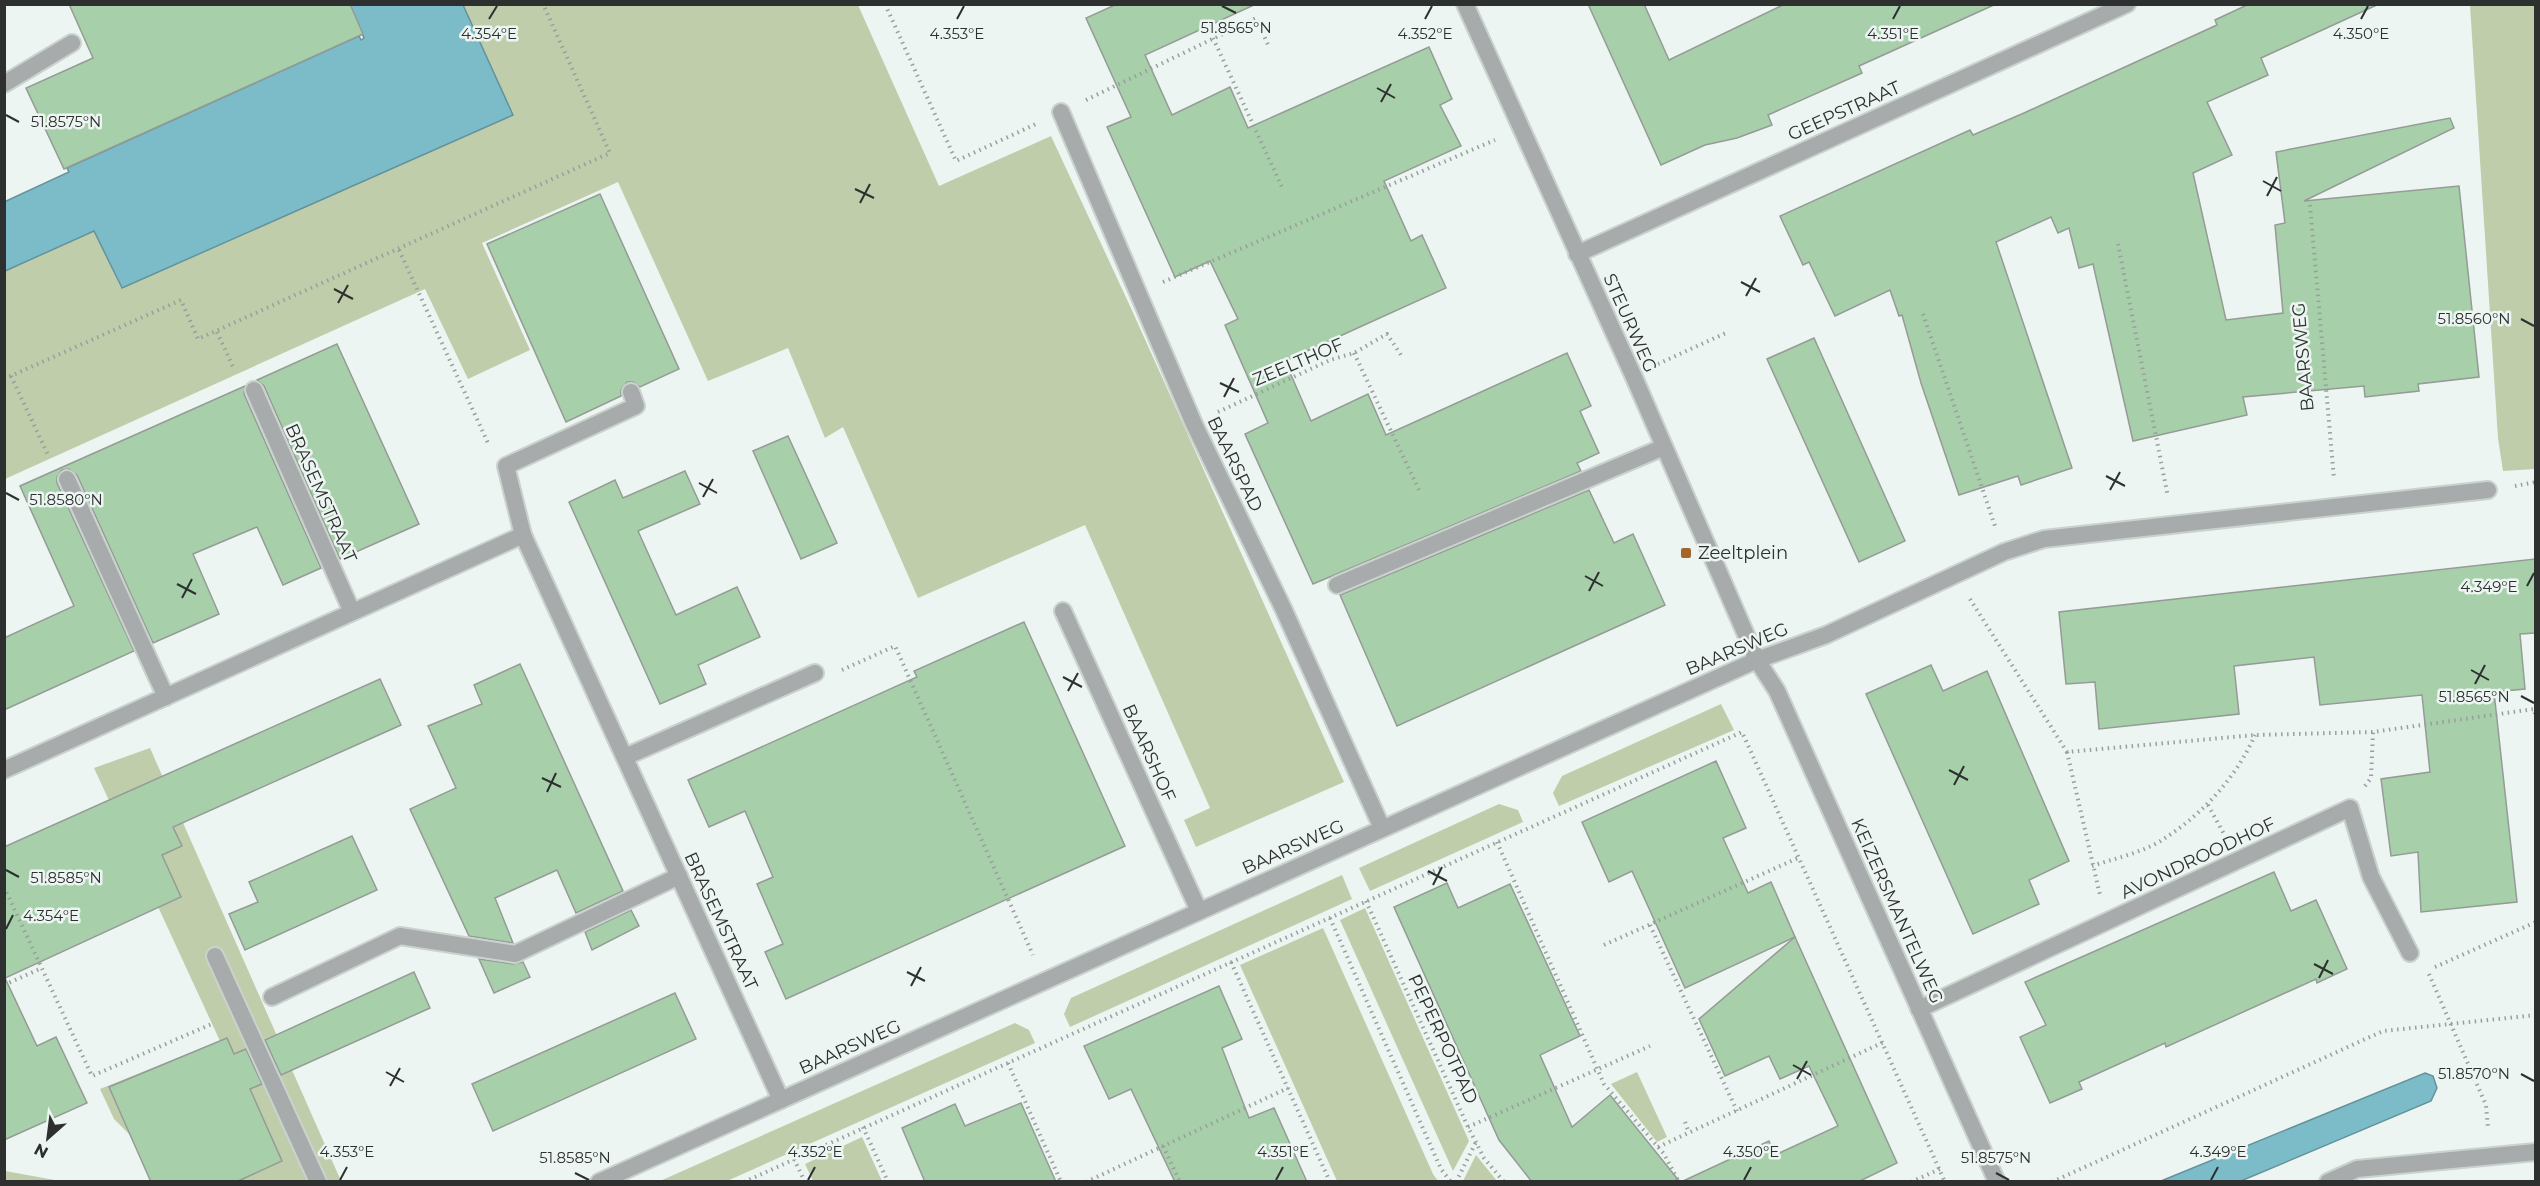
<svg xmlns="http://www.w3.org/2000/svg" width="2540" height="1186" font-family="Montserrat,sans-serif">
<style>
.green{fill:#bfcdab}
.water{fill:#7cbcc9;stroke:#64929b;stroke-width:1.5}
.building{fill:#a7d0aa;stroke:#959b96;stroke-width:1.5}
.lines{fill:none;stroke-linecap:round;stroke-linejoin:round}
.service-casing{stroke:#cad2ce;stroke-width:20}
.pedestrian-casing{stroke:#cad2ce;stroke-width:20}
.minor-casing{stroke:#cad2ce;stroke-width:20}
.path{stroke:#999f9d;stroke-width:4;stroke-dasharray:1.5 4.5;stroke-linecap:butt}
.service{stroke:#a7abab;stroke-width:16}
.pedestrian{stroke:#a7abab;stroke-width:16}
.minor{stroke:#a7abab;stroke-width:16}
.ticks{fill:none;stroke:#2d302f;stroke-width:2}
.poi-dot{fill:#a4652c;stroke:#ecf5f1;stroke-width:2}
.labels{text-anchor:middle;stroke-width:5;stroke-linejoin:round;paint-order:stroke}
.street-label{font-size:18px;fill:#2d302f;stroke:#ecf5f1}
.poi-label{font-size:18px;fill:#2d302f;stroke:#ecf5f1;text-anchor:start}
.ticks-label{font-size:15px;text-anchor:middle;fill:#2d302f;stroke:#ecf5f1;stroke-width:5;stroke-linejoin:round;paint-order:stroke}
</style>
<rect width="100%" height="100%" fill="#ecf5f1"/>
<g class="green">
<path d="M463 5H858L939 186 1051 136 1130 306 1344 782 1196 847 1184 820 1210 808 1085 525 918 598 843 427 825 438 788 348 708 381 618 182 482 243 530 350 468 379 425 289 5 479 4 271 94 231 121 288 513 115Z"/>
<path d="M2470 5H2535V469L2503 471 2498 438Z"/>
<path d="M1721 704 1734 730 1559 806 1553 793 1562 776Z"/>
<path d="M150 748 341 1181H176L114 1119 100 1089 220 1041 94 768Z"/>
<path d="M1499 804 1518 810 1523 822 1370 891 1359 868Z"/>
<path d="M1342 875 1352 899 1070 1027 1064 1014 1071 998Z"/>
<path d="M1365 908 1469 1141 1453 1171 1340 920Z"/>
<path d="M1323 928 1433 1174 1438 1181H1337L1240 965Z"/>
<path d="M1015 1023 1029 1030 1035 1043 727 1181H660Z"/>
<path d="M1637 1072 1667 1137 1657 1142 1611 1084Z"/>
<path d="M862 1137 882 1181H813L805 1164Z"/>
<path d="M1476 1155 1497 1181H1463Z"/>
<path d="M4 1171H5L60 1181H5Z"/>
</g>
<g class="water">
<path d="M350 5H463L513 115 122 288 94 231 5 271 4 202 69 172 67 168 359 36 361 40 364 38Z"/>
<path d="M2425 1073 2433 1076 2437 1088 2431 1101 2241 1181H2161Z"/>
</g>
<g class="building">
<path d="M69 4H350L363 34 64 169 26 88 93 58Z"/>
<path d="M1117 4H1256L1145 55 1172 115 1230 87 1248 128 1429 47 1452 99 1440 105 1461 146 1384 181 1411 241 1422 235 1446 288 1285 361 1311 421 1368 394 1386 435 1567 353 1591 406 1580 411 1599 453 1577 463 1581 471 1313 584 1245 434 1268 423 1225 325 1238 319 1210 261 1175 277 1107 127 1131 117 1086 18Z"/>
<path d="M1588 4H1644L1669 60 1785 4H1996L1859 66 1862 73 1768 115 1772 125 1737 138 1705 145 1661 165Z"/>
<path d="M2249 4H2379L2261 58 2268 75 2207 102 2232 155 2193 173 2226 320 2283 313 2275 225 2285 223 2276 152 2450 118 2454 128 2304 201 2459 186 2479 377 2418 384 2419 391 2365 397 2364 386 2243 397 2247 415 2133 441 2093 264 2079 268 2069 228 2058 233 2051 217 1996 242 2072 468 2021 485 2018 476 1959 495 1921 383 1902 315 1899 316 1890 290 1835 316 1809 262 1803 265 1780 216 1970 130 1973 135 2024 113 2217 25 2215 20Z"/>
<path d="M600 194 679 369 640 387 633 382H627L621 390V396L566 422 487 244Z"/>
<path d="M1814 338 1905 541 1859 562 1767 359Z"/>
<path d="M337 344 419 524 340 559 264 386 257 380Z"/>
<path d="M245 386 244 394 321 568 283 585 257 527 193 554 219 614 153 643 77 475 69 469 62 470 57 477V483L134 651 4 710V638L74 606 20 486Z"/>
<path d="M788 436 837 543 801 559 753 451Z"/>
<path d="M685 471 700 504 638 531 661 582 676 615 737 587 760 637 698 665 706 684 660 704 569 502 615 480 623 498Z"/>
<path d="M1589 490 1614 543 1633 534 1665 605 1397 726 1340 595Z"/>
<path d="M2535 559V633L2520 634 2525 689 2494 692 2517 902 2421 912 2418 852 2391 856 2381 779 2430 772 2422 695 2320 705 2314 657 2234 666 2239 714 2099 729 2095 682 2066 684 2059 612Z"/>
<path d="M1024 622 1125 846 786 999 765 952 783 944 757 884 773 877 745 811 709 827 688 780 917 677 914 671Z"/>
<path d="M520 664 623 891 576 913 557 870 495 898 513 943 469 936 410 809 456 788 428 726 482 704 474 685Z"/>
<path d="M1931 665 1943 691 1987 671 2069 861 2029 880 2039 904 1973 934 1866 694Z"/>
<path d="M380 679 401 725 173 827 182 846 162 855 181 897 5 978 37 1046 56 1037 87 1103 4 1140V847Z"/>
<path d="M1716 761 1746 828 1723 838 1748 893 1771 882 1795 937 1685 988 1632 871 1609 882 1582 822Z"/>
<path d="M352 836 377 890 245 950 229 914 258 902 249 882Z"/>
<path d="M2274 872 2291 911 2316 900 2347 969 2317 983 2316 979 2166 1047 2165 1043 2079 1082 2082 1089 2050 1103 2020 1037 2046 1025 2025 982Z"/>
<path d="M1447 883 1458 908 1510 884 1580 1036 1540 1055 1572 1127 1610 1095 1680 1182H1532L1499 1140 1394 907Z"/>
<path d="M631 910 639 926 592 950 585 932Z"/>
<path d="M1795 937 1897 1163 1858 1182H1681L1769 1141 1775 1155 1838 1126 1809 1066 1780 1079 1769 1056 1725 1076 1699 1019Z"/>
<path d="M479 959 513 964 523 962 530 977 494 993Z"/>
<path d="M414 972 430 1008 281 1075 265 1040Z"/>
<path d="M1219 986 1242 1039 1222 1048 1249 1118 1274 1108 1307 1182H1175L1131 1089 1109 1099 1084 1046Z"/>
<path d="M675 993 696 1039 493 1131 472 1084Z"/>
<path d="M227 1038 234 1054 246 1049 262 1084 250 1089 282 1161 236 1182H151L109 1087Z"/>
<path d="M1021 1103 1056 1182H925L902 1128 955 1104 965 1126Z"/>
</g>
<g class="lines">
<g class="service-casing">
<g id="service">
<path d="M4 84 72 43"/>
<path d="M523 535 506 466 636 406 631 392"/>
<path d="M1337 585 1664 447"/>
<path d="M1063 611 1199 911"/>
<path d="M215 956 318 1182"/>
<path d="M272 997 400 936 515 954 679 876"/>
</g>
</g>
<g class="pedestrian-casing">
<path id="pedestrian" d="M1061 112 1194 424 1283 608 1382 828"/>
</g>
<g class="minor-casing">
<g id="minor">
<path d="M1465 4 1633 375 1757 660 1777 691 1997 1182"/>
<path d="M1577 254 2127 4"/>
<path d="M254 390 352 612"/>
<path d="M67 479 166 697"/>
<path d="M625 757 815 673"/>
<path d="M4 770 523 535 781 1100"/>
<path d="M1919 1009 2350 808 2371 877 2410 953"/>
<path d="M599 1182 1757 660 1826 635 2004 552 2044 539 2488 490"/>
<path d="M2328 1182 2357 1169 2536 1152"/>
</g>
</g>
<g class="path">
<path d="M885 4 956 161 1036 124"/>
<path d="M1213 38 1282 187"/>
<path d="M1086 100 1256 18 1268 45"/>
<path d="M2310 205 2334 479"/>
<path d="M2118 244 2168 497"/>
<path d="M399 250 488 443"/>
<path d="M1163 282 1495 140"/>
<path d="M1923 314 1995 526"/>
<path d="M217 332 234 369"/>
<path d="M1354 353 1419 490"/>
<path d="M1658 364 1728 332"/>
<path d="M11 376 49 457"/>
<path d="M4 379 181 300 198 339 610 153 543 4"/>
<path d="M1218 412 1330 360 1354 353 1387 334 1401 355"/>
<path d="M2515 486 2536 482"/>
<path d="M1970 599 2067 752 2255 735 2373 732 2534 709 2536 719"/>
<path d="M842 670 895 646 1033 955"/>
<path d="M2067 752 2100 895"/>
<path d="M2365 786 2371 778 2373 732"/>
<path d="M2208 805 2225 836"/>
<path d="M1497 842 1604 1084 1664 1154 1679 1182"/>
<path d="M2092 866C2113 859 2144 852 2162 840 2202 815 2236 778 2255 735"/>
<path d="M4 887 92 1076 214 1023"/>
<path d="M1366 901 1468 1127 1484 1158 1504 1182"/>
<path d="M1330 918 1441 1169 1451 1182"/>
<path d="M1650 925 1737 1111"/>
<path d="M1604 945 1798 858"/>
<path d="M1231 962 1330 1182"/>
<path d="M2435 967 2536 922"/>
<path d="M2429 974 2486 1105 2488 1128"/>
<path d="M4 985 42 968"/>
<path d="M1008 1063 1061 1182"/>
<path d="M1685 1122 1689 1133"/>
<path d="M863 1127 888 1182"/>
<path d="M1468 1127 1650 1046"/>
<path d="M1163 1146 1180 1182"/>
<path d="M1658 1147 1884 1042"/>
<path d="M794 1159 805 1182"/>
<path d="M744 1182 1742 732 1945 1182"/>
<path d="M1086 1182 1288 1088"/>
<path d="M1456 1182 1476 1142"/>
<path d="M1911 1182 1940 1169"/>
<path d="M2052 1182 2383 1031 2536 1015"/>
</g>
<use href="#service" class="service"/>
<use href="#pedestrian" class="pedestrian"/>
<use href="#minor" class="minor"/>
</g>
<path class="ticks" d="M1222 6 1236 13M489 19 497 6M957 19 964 6M1425 19 1432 6M1893 19 1900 6M2361 19 2368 6M1377 88 1395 98M1381 102 1391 84M6 115 19 122M2263 181 2281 191M855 189 874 198M2267 196 2277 177M860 203 870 184M1741 282 1760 292M334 289 353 299M1746 296 1756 278M338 303 348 285M2521 319 2534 326M1220 383 1239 392M1224 397 1234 378M2106 476 2125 486M699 483 717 493M2110 490 2120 472M6 493 19 500M703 497 713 479M1585 576 1603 586M177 584 196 594M2527 586 2534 573M1589 591 1599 572M182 598 192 579M2471 670 2489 680M1063 677 1082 687M2475 684 2485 665M1068 691 1078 673M2521 696 2534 703M1949 770 1968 780M542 778 561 787M1954 785 1964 766M547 792 556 773M6 870 19 877M1428 871 1447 881M1433 885 1442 867M6 929 13 915M2314 964 2333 974M907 972 925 981M2319 978 2328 960M911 986 921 967M1793 1065 1811 1075M386 1072 404 1082M2521 1074 2534 1081M1797 1079 1807 1061M390 1086 400 1068M575 1173 589 1180M1996 1173 2009 1180M340 1180 347 1167M808 1180 815 1167M1276 1180 1283 1167M1744 1180 1751 1167M2211 1180 2218 1167"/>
<rect class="poi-dot" x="1680" y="547" width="12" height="12" rx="3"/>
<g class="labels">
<g class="street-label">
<text transform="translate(1844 111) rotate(-24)" y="6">GEEPSTRAAT</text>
<text transform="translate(1630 323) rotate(66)" y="6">STEURWEG</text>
<text transform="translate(2303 357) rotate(-95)" y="6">BAARSWEG</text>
<text transform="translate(1298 362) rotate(-23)" y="6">ZEELTHOF</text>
<text transform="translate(1235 464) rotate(64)" y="6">BAARSPAD</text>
<text transform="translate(321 493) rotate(66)" y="6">BRASEMSTRAAT</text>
<text transform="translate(1737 649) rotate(-23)" y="6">BAARSWEG</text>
<text transform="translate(1149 753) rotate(66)" y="6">BAARSHOF</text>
<text transform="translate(1293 847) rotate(-24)" y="6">BAARSWEG</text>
<text transform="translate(2198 858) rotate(-25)" y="6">AVONDROODHOF</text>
<text transform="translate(1897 911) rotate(66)" y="6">KEIZERSMANTELWEG</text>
<text transform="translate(721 921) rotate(65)" y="6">BRASEMSTRAAT</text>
<text transform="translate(1443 1039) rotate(65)" y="6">PEPERPOTPAD</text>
<text transform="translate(850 1047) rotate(-24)" y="6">BAARSWEG</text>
</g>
<g class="poi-label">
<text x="1698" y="559">Zeeltplein</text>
</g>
</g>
<g class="ticks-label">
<text x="1236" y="33">51.8565°N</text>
<text x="489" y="39">4.354°E</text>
<text x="957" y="39">4.353°E</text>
<text x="1425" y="39">4.352°E</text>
<text x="1893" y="39">4.351°E</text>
<text x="2361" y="39">4.350°E</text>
<text x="66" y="127">51.8575°N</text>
<text x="2474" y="324">51.8560°N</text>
<text x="66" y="505">51.8580°N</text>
<text x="2489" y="592">4.349°E</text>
<text x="2474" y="702">51.8565°N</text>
<text x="66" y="883">51.8585°N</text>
<text x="51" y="921">4.354°E</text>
<text x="2474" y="1079">51.8570°N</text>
<text x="347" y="1157">4.353°E</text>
<text x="815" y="1157">4.352°E</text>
<text x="1283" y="1157">4.351°E</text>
<text x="1751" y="1157">4.350°E</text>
<text x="2218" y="1157">4.349°E</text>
<text x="575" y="1163">51.8585°N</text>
<text x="1996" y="1163">51.8575°N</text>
</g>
<rect width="2540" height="1186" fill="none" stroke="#2d302f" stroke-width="12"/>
<g transform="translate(48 1138) rotate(208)" stroke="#ecf5f1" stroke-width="4.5" paint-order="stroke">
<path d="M0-4.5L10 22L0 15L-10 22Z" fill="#2d302f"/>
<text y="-9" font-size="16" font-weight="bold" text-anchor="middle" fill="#2d302f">N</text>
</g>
</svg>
